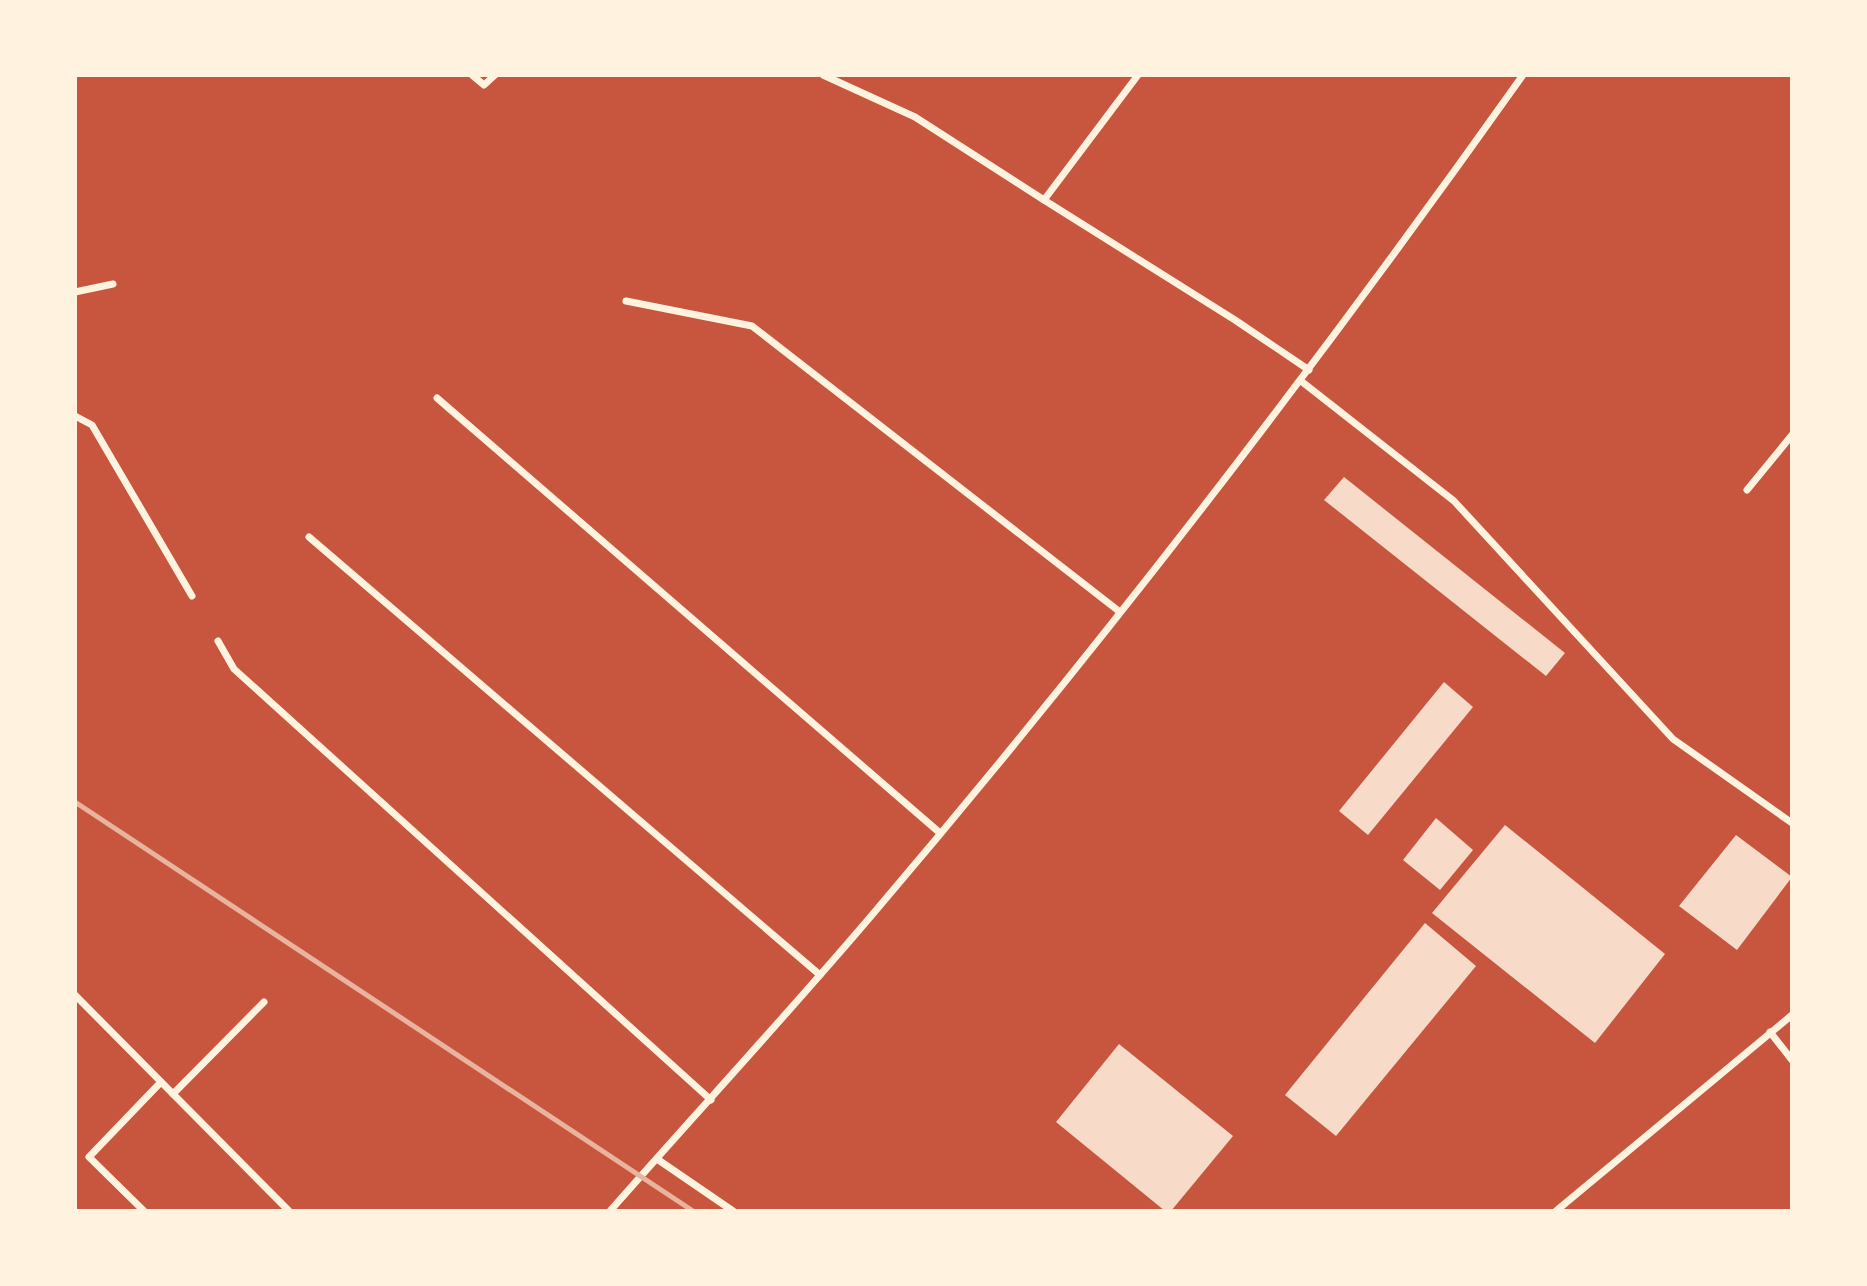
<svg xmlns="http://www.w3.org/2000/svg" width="1867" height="1286" font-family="'PT Sans',sans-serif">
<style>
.building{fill:#f7dbc8}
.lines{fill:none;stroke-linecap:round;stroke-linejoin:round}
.minor{stroke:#fff3e0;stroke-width:7}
.rail{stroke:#e9b49f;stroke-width:5}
</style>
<rect width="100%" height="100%" fill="#c8553d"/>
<g class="building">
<path d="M1344 477 1565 653 1546 676 1324 500Z"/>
<path d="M1444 682 1473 707 1368 835 1339 811Z"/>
<path d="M1436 818 1473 850 1440 890 1403 860Z"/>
<path d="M1505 825 1665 954 1595 1043 1432 913Z"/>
<path d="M1736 835 1792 877 1737 950 1679 906Z"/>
<path d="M1425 923 1476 966 1336 1136 1285 1095Z"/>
<path d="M1119 1044 1233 1136 1171 1211H1165L1056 1122Z"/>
</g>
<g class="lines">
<g class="minor">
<path d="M472 75 484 85 495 75"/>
<path d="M823 75 915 117 1044 200"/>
<path d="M1138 75 1044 200 1235 320 1309 370"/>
<path d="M75 292 113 284"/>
<path d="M626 301 752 326 1120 612"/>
<path d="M1301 381 1454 501 1673 739 1792 823"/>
<path d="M437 398 940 833"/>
<path d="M75 416 92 425 192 596"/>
<path d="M1747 490 1792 435"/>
<path d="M309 537 820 975"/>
<path d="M218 641 234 669 711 1100"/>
<path d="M75 995 289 1211"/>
<path d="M1770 1032 1792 1060"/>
<path d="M173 1094 264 1002"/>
<path d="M657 1159 733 1211"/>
<path d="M144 1211 89 1157 161 1082"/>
<path d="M610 1211C697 1112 787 1015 872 915 1102 645 1318 364 1523 75"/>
<path d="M1556 1211 1792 1015"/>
</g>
<path class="rail" d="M75 802 693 1211"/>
</g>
<rect width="1867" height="1286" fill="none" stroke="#fff3e0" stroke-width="154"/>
</svg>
